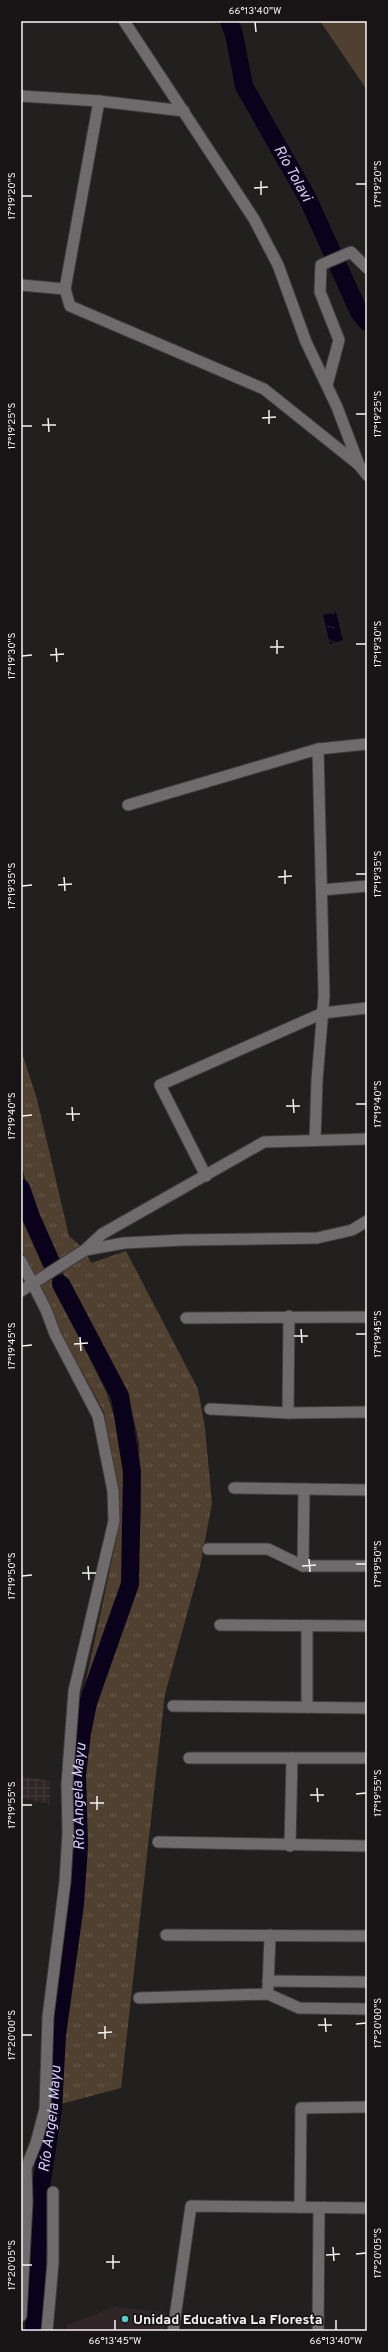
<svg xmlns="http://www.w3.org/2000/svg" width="388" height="2352" font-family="Overpass,sans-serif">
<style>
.built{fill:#302628}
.industrial{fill:url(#industrial-grid)}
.grass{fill:url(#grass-tufts)}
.pitch{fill:#4f402f}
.water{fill:url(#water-ripples)}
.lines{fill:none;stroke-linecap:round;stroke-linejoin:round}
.river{stroke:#09021a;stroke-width:18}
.minor-casing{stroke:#3f3c3d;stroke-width:13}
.minor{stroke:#6f6b6c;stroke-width:11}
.ticks{fill:none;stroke:#f6f3f4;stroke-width:1.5}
.poi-dot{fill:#54cdc8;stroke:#191516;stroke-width:1.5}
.labels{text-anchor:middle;stroke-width:3.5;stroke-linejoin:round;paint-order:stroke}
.poi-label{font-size:14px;font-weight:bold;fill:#f6f3f4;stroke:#191516;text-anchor:start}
.water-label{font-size:15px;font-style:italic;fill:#d7d0f5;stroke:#191516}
.neatline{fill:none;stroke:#f6f3f4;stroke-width:1.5}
.ticks-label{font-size:10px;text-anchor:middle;fill:#f6f3f4}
</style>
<defs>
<pattern id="industrial-grid" width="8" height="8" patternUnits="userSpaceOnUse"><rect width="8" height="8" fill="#302628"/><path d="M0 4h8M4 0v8" fill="none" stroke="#443b3d"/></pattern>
<pattern id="grass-tufts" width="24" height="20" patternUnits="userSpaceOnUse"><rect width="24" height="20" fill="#4f402f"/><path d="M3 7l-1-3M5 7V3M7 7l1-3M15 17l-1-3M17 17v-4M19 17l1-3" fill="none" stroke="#695c4e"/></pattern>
<pattern id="water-ripples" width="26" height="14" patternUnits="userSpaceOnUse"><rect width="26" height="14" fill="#09021a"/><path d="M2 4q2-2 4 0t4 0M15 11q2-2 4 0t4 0" fill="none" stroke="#2d273c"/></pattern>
</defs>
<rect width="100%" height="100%" fill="#221f1f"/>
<path class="built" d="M114 2307 166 2312 164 2331H67V2325Z"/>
<path class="industrial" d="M21 1776 50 1781V1804L21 1798Z"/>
<g class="grass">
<path d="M21 1050 37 1099 69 1236 85 1250 91 1263 126 1251 198 1389 205 1428 212 1503 200 1567 165 1694 121 2088 61 2104 66 2022 81 1899 86 1832 84 1788 87 1754 94 1704 137 1584 141 1511 139 1442 128 1394 73 1294 37 1217 24 1175 21 1158Z"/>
<path d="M21 1217 107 1394 118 1429 126 1473 124 1581 82 1699 119 1527V1502L104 1412 60 1331 44 1293 21 1250Z"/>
</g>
<path class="pitch" d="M320 21H367V90Z"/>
<path class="water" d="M336 612 343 640 330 644 323 615Z"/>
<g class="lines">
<g class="river">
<path id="s1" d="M229 21 234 34 244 86 308 199 359 312 367 322"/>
<path d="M21 1188 31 1217 51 1262"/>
<path id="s2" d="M34 2331 40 2193 53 2109 57 2035 75 1904 79 1846 77 1775 82 1733 88 1703 130 1584 132 1472 120 1396 61 1284"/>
</g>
<g class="minor-casing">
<g id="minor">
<path d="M124 21 254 219 278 265 306 342 337 407 359 465 367 475"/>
<path d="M21 96 99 101 184 111"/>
<path d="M21 285 65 289 70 306 264 389 359 465"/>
<path d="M65 289 99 101"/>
<path d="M327 385 339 340 320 292 321 265 351 252 367 268"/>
<path d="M128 805 318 749 367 744"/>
<path d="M322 890 367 886"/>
<path d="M315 1140 317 1080 324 996 318 749"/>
<path d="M206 1176 160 1085 323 1013 367 1008"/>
<path d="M85 1250 102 1234 264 1142 367 1139"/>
<path d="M21 1261 46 1310 55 1334 98 1416 113 1491 114 1521 74 1691 67 1784 68 1833 65 1882 48 2017 45 2109 36 2143 26 2168 27 2202 21 2316"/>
<path d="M21 1291 85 1250 124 1243 183 1240 317 1238 352 1230 367 1221"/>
<path d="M186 1318 367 1317"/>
<path d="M210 1409 288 1413 367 1412"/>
<path d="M288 1413 289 1316"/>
<path d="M234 1488 367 1490"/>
<path d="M208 1549H268L303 1566H367"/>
<path d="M303 1566 304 1489"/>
<path d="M220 1625 367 1626"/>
<path d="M173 1706 367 1708"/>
<path d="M307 1707V1626"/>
<path d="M189 1758H367"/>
<path d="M158 1842 367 1846"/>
<path d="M290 1846 292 1758"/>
<path d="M166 1935 367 1936"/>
<path d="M268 1981 367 1982"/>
<path d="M268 1988 270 1935"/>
<path d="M139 1998 268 1994 299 2008 367 2009"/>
<path d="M300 2207 301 2108 367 2107"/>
<path d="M47 2331 53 2263V2192"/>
<path d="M173 2331 191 2206 367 2208"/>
<path d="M318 2331 319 2208"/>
</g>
</g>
<use href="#minor" class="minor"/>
</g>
<path class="ticks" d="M255 22 256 32M261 181V195M356 184H366M254 188 268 187M22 196H32M269 410V424M356 414H366M48 418 49 432M262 418 276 417M42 425H56M22 426H32M277 640V654M356 644H366M270 647H284M56 648 57 662M50 655 64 654M22 656 32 655M285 870V884M356 874H366M64 877 65 891M278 877 292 876M58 885 72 884M22 886 32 885M293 1099 294 1113M356 1104H366M286 1106H300M72 1107 73 1121M66 1114H80M22 1116 32 1115M301 1329 302 1343M356 1334H366M294 1336H308M80 1337 81 1351M74 1344 88 1343M22 1346 32 1345M309 1559 310 1572M356 1564H366M88 1566 89 1580M302 1566 316 1565M82 1573H96M22 1576 32 1575M317 1788 318 1802M356 1794 366 1793M310 1795H324M97 1796V1810M90 1803H104M22 1805H32M325 2018 326 2032M356 2024 366 2023M318 2025H332M105 2026V2039M98 2033 112 2032M22 2035H32M333 2247 334 2261M356 2254 366 2253M113 2255V2269M326 2255 340 2254M106 2262H120M22 2265H32M115 2320V2330M336 2320V2330"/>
<circle class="poi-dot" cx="125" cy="2319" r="4"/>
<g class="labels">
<g class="poi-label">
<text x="133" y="2324">Unidad Educativa La Floresta</text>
</g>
<g class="water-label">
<text dy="5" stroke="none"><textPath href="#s1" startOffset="167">Río Tolavi</textPath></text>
<text dy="5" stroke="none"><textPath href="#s2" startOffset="537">Río Angela Mayu</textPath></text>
<text dy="5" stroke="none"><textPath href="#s2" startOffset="213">Río Angela Mayu</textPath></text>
</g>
</g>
<rect width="388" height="2352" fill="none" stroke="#191516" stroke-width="44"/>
<rect x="22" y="22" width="344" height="2308" class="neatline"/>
<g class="ticks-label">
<text x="255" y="14">66°13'40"W</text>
<text transform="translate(377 184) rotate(-90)" y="4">17°19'20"S</text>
<text transform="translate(11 196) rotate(-90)" y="4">17°19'20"S</text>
<text transform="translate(377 414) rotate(-90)" y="4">17°19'25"S</text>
<text transform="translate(11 426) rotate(-90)" y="4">17°19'25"S</text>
<text transform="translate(377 644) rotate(-90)" y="4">17°19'30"S</text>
<text transform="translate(11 656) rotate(-90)" y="4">17°19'30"S</text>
<text transform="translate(377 874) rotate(-90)" y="4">17°19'35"S</text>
<text transform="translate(11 886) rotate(-90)" y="4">17°19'35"S</text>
<text transform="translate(377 1104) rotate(-90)" y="4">17°19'40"S</text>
<text transform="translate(11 1116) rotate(-90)" y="4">17°19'40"S</text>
<text transform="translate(377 1334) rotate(-90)" y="4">17°19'45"S</text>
<text transform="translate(11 1346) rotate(-90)" y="4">17°19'45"S</text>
<text transform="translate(377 1564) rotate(-90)" y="4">17°19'50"S</text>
<text transform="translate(11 1576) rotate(-90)" y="4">17°19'50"S</text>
<text transform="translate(377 1793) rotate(-90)" y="4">17°19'55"S</text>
<text transform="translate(11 1805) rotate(-90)" y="4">17°19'55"S</text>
<text transform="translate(377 2023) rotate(-90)" y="4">17°20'00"S</text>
<text transform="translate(11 2035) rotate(-90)" y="4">17°20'00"S</text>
<text transform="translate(377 2253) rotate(-90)" y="4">17°20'05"S</text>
<text transform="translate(11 2265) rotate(-90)" y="4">17°20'05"S</text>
<text x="115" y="2344">66°13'45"W</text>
<text x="336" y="2344">66°13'40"W</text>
</g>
</svg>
